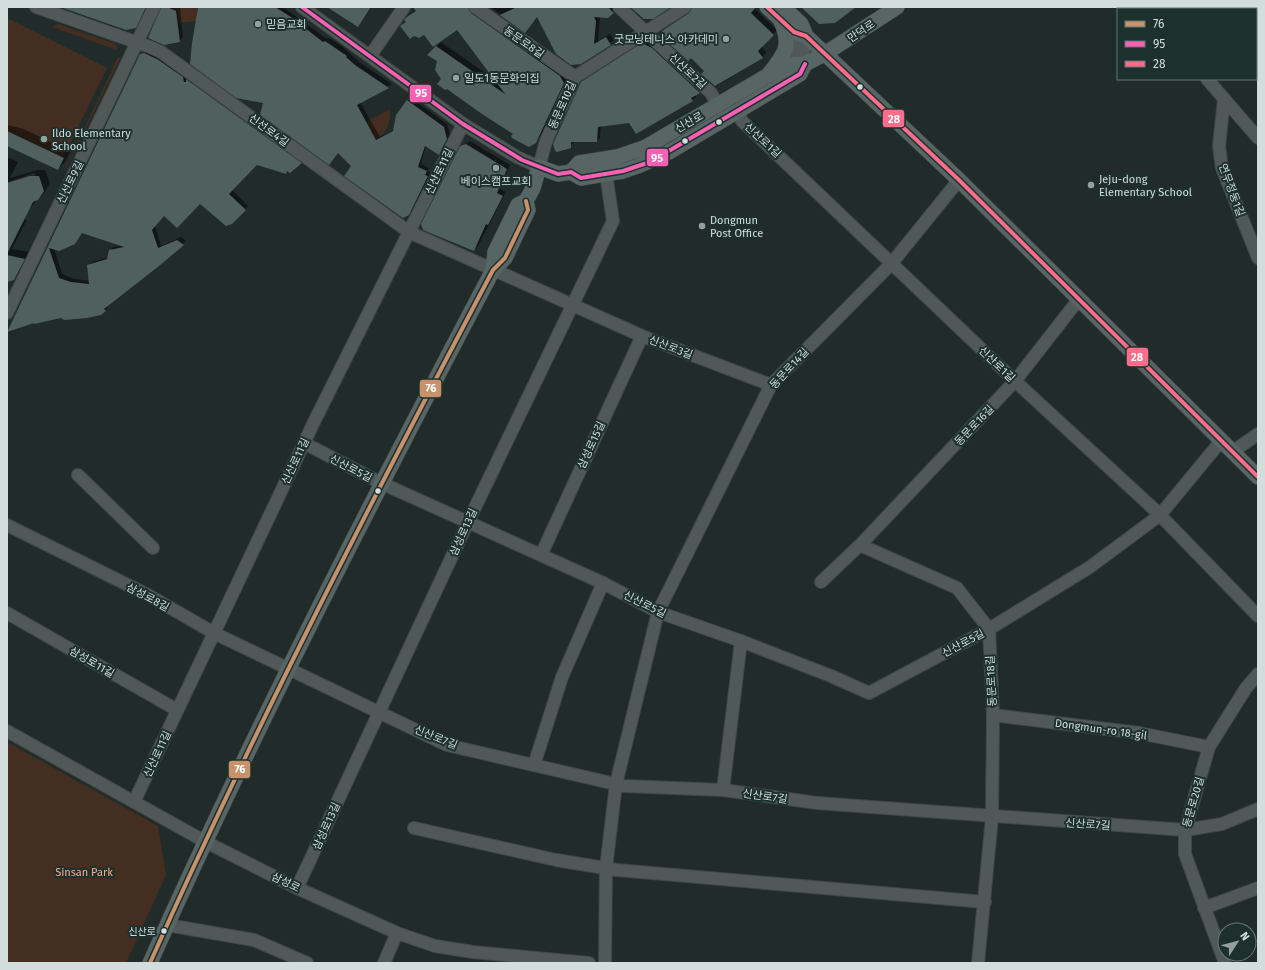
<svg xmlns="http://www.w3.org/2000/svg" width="1265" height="970" font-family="'Fira Sans','Noto Sans KR',sans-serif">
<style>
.green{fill:#442e21}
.shadow{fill:#0007;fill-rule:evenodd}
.building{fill:#4f605e;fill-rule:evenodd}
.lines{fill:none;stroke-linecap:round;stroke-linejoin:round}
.minor-casing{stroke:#3f4846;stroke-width:14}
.major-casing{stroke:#3f4846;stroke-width:16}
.minor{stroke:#515958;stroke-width:12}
.major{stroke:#576665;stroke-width:15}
.bus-1-casing{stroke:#1d302e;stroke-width:7}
.bus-2-casing{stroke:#1d302e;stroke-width:7}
.bus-3-casing{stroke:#1d302e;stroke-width:7}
.bus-1{stroke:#c7916a;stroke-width:4}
.bus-2{stroke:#f860b3;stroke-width:4}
.bus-3{stroke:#fb6d88;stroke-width:4}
.poi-dot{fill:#949f9e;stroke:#1d302e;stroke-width:1.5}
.bus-dot{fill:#d2dddc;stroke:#1d302e;stroke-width:1.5}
.labels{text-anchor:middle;stroke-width:4;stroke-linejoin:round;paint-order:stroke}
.bus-label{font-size:10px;fill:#d2dddc;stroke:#1d302e;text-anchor:end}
.poi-label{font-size:11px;fill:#d2dddc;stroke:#1d302e;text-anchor:start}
.street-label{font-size:11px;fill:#d2dddc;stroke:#1d302e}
.park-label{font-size:11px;fill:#f6b08c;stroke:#1d302e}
.line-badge{stroke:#1d302e;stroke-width:1.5}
.badge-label{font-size:11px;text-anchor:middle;font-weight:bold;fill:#fff}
</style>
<rect width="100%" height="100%" fill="#212c2a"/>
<g class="green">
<path d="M169 7H197L196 21 178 23 177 11Z"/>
<path d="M7 18 107 68 63 158 7 131Z"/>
<path d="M58 24 113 43 117 46V50L52 27Z"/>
<path d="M118 57 120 59 118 63 65 171V169Z"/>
<path d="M390 109C391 123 387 133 375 140L366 122Z"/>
<path d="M7 742 158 826 166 875 126 963H7Z"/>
</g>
<g class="shadow">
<path d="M62 7H147L135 27Z"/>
<path d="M162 7 180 8 183 37 179 41Z"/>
<path d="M198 7H283L327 39 329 38 343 47 359 62 392 84 360 102 380 137 394 130 408 101 411 98 447 124 450 135 442 151 439 154 426 146 421 164 429 168 427 171 431 173 412 210 409 214 338 152 264 102 237 97 190 62Z"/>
<path d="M334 7H372L358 26Z"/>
<path d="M415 7H474L568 79 544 131 536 142 514 133 442 79 439 61 429 55 441 42 495 80 457 29 402 26 417 10Z"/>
<path d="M490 7H618L607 17 600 16 598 41 610 34 614 40 580 63 538 16 525 31Z"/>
<path d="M693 7H755L754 8 777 30 762 46 766 53 762 57 717 86 703 74 705 71 663 31 693 10Z"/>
<path d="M648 41 703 89 695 95 696 97 692 100 630 122 601 125 600 138 596 141H574L570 147 558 151 554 147 582 83 642 43Z"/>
<path d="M148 50 186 74 187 80 190 77 304 159 286 172 257 164 232 190 248 206 232 223 200 202 164 215 155 226 161 246 181 237 186 241 159 265 107 305 108 307 105 311 34 321 8 330 140 55ZM83 232 122 246 113 247 110 251 108 257 92 262 88 266 90 281 75 279 62 274 54 248 74 244Z"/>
<path d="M7 125 24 129 70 152 64 163 58 169 7 145Z"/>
<path d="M470 141 510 165 500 189 506 192 478 246 474 250 461 147Z"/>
<path d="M7 157 18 162 10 178 38 170H45L50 183 45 192 28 210 7 199V184L36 175 35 173 7 182Z"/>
<path d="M7 210 27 220 12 249 30 252 21 272 14 279 7 281Z"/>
</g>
<g class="building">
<path d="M60 7H146L136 28 126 30Z"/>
<path d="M161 7H167L176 11 180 42 164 45 148 38Z"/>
<path d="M198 7H275L291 17 323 42 325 41 347 56 346 57 355 65 389 88 357 105 376 140 393 131 396 115 407 100 444 127 447 139 439 155 425 146 418 167 427 171 425 175 428 176 409 215 403 218 344 176 351 166 338 153 329 165 260 115 263 103 236 98 190 64 192 43Z"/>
<path d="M327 7H371L358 27Z"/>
<path d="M413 7H468L471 13 560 76 564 83 536 143 529 147 512 138 511 136 513 134 482 114 447 89 445 90 437 84 441 79 435 70 437 61 427 55 436 46 505 94 457 30 433 47 424 35 419 38 414 36 410 39 400 26 406 22 404 20 407 17 416 11Z"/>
<path d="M517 7H608L614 13 608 18 594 17 596 21 594 44 606 37 611 45 581 64 571 65 556 54 537 17 525 33 500 15Z"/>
<path d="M630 7H671L653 19H644Z"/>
<path d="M692 7H756L751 13 774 35 758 51 763 58 715 86 701 74 704 71 691 58 688 61 663 38 662 31 689 13Z"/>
<path d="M801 7H856L835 23 819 24Z"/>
<path d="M644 44 652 48 700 93 691 98 693 101 636 134 629 123 598 127 597 142H571V148L557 152 555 151 553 144 581 82 637 46Z"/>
<path d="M144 53 157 59 183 77 184 82H186V79L302 163 290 173 287 171 286 174 257 165 229 194 246 210 232 224 226 226 200 204 177 228 164 216 152 230 158 248 177 240 184 245 159 266 104 309 106 311 101 315 87 318 64 320 61 318 34 324V323L7 332 140 54ZM82 233 124 247 109 250 107 259 87 265 89 284 71 282 59 278 49 248 59 251 75 244Z"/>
<path d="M7 131 64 158 58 170 7 146Z"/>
<path d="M466 144 507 169 497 193 503 196 488 225 486 224 474 251 423 230 421 224 460 146Z"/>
<path d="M30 176H39L44 191 38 200 33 202 7 254V183Z"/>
<path d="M7 255 25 259 14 280 7 282Z"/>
</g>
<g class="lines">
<g class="minor-casing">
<g id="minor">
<path d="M36 7 150 47 161 52 409 232 642 336 771 385"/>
<path d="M302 7 463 124 517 157 539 167 546 141 575 77 685 7"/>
<path d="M475 7 575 77"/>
<path d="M619 7 711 93 718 105"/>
<path d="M1147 7 1148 9"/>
<path d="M1200 9V7"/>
<path d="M792 40H795L804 50 787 59Z"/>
<path d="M1256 43 1258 38"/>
<path d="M370 56 404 7"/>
<path d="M1256 56H1258"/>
<path d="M1207 79 1258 138"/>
<path d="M1224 99 1219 146 1222 168 1258 258"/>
<path d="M737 112 742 121 1015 381 1156 511 1258 616"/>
<path d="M7 313 154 7"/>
<path d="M304 443 381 483 603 583 658 612 741 641 831 676 869 693 989 629 957 588 860 545"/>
<path d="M1232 452 1258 434"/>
<path d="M78 475 153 548"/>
<path d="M7 525 148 595 214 633 447 745 624 786 723 790 817 803 1185 830 1222 824 1258 809"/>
<path d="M541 555 642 336"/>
<path d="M821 582 862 543 1015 381 1079 299"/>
<path d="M7 613 177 710"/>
<path d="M993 715 1139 733 1209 747"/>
<path d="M7 731 204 841 297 888 397 933 435 946 473 952 589 963"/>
<path d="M534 765 562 677 603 583"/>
<path d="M723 790 741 641"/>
<path d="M134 802 313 424 463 124"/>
<path d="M414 828 556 860 617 870 985 902"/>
<path d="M297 888 468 522 613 221 606 174"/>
<path d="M1204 908 1258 888"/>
<path d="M167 925 254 940 307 963"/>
<path d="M384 963 397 933"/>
<path d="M605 963 606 868 616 784 658 612 771 385 891 264 959 180"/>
<path d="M978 963 992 817 993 715 989 629 1090 567 1160 515 1221 441"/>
<path d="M1225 963 1185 854V830L1209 747 1246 688 1258 674"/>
</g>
</g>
<g class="major-casing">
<g id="major">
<path d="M767 7 794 32 806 36 959 180 1258 477"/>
<path d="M783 7 801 24 806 36"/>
<path d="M769 74C785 54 792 46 781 21"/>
<path d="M571 172 579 163 617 157 646 147 767 76 792 65 805 64 826 53 897 7"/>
<path d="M493 270 495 252 518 205 526 201 533 188 539 167 558 174 571 172 581 178 623 171 638 166 669 152 800 74 805 64"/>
<path d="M150 963C255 727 373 498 493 270L505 258 528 210 526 201"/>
</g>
</g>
<use href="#minor" class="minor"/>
<use href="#major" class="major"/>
<g class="bus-1-casing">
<path id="bus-1" d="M150 963C255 727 373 498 493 270L505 258 528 210 526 201"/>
</g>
<g class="bus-2-casing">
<path id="bus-2" d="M302 7 463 124 522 160 558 174 571 172 581 178 623 171 650 162 800 74 805 64"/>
</g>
<g class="bus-3-casing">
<path id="bus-3" d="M767 7 794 32 806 36 959 180 1258 477"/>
</g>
<use href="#bus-1" class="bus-1"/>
<use href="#bus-2" class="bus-2"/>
<use href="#bus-3" class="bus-3"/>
</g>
<g class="poi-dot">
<circle cx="258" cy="24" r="4"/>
<circle cx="726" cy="39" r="4"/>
<circle cx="456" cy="78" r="4"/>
<circle cx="44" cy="139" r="4"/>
<circle cx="496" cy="168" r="4"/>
<circle cx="1091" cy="185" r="4"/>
<circle cx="702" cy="226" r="4"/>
</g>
<g class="bus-dot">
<circle cx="860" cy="87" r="3.5"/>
<circle cx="719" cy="122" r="3.5"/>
<circle cx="685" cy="141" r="3.5"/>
<circle cx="378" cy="491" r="3.5"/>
<circle cx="164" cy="931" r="3.5"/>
</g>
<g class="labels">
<g class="bus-label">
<text x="156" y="935">신산로</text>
</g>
<g class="poi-label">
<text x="266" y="28">믿음교회</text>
<text x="718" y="43" text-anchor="end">굿모닝테니스 아카데미</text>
<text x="464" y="82">일도1동문화의집</text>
<text x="52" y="137">Ildo Elementary<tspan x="52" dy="13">School</tspan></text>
<text x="1099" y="183">Jeju-dong<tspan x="1099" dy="13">Elementary School</tspan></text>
<text x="496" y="185" text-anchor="middle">베이스캠프교회</text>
<text x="710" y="224">Dongmun<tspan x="710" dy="13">Post Office</tspan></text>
</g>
<g class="street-label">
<text transform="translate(861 31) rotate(-34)" y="4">만덕로</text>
<text transform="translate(524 42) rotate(35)" y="4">동문로8길</text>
<text transform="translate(688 71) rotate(43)" y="4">신산로2길</text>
<text transform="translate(562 105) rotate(-66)" y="4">동문로10길</text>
<text transform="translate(689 122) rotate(-30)" y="4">신산로</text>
<text transform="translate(269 130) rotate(36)" y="4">신선로4길</text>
<text transform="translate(763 140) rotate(43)" y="4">신산로1길</text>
<text transform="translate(439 171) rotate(-64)" y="4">신산로11길</text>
<text transform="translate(70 182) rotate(-64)" y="4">신선로9길</text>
<text transform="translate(1232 190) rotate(70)" y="4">연무정동1길</text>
<text transform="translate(671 347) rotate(21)" y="4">신산로3길</text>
<text transform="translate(997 364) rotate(44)" y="4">신산로1길</text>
<text transform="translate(789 368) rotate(-47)" y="4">동문로14길</text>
<text transform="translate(974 425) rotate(-46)" y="4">동문로16길</text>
<text transform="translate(591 445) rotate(-65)" y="4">삼성로15길</text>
<text transform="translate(295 461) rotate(-65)" y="4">신산로11길</text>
<text transform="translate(351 468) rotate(27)" y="4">신산로5길</text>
<text transform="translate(463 532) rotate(-65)" y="4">삼성로13길</text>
<text transform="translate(148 597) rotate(28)" y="4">삼성로8길</text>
<text transform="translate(645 604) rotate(26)" y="4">신산로5길</text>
<text transform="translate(963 643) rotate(-28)" y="4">신산로5길</text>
<text transform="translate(92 662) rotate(30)" y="4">삼성로11길</text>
<text transform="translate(991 681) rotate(-93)" y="4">동문로18길</text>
<text transform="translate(1101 729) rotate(8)" y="4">Dongmun-ro 18-gil</text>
<text transform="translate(436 737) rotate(22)" y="4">신산로7길</text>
<text transform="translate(157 754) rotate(-65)" y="4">신산로11길</text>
<text transform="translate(765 796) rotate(8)" y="4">신산로7길</text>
<text transform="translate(1193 802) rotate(-74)" y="4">동문로20길</text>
<text transform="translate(1088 824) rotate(4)" y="4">신산로7길</text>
<text transform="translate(326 826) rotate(-65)" y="4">삼성로13길</text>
<text transform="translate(286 882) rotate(26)" y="4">삼성로</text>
</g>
<g class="park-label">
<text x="84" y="876">Sinsan Park</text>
</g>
</g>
<g class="line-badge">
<rect x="409" y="84" width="23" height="19" rx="4" fill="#f860b3"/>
<rect x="882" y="109" width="23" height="19" rx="4" fill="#fb6d88"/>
<rect x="646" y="148" width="23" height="19" rx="4" fill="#f860b3"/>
<rect x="1126" y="347" width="23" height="20" rx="4" fill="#fb6d88"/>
<rect x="419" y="379" width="23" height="19" rx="4" fill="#c7916a"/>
<rect x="228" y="760" width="23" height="19" rx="4" fill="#c7916a"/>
</g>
<g class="badge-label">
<text x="421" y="97">95</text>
<text x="894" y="123">28</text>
<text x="657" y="162">95</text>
<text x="1137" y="361">28</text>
<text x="431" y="392">76</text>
<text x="240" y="773">76</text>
</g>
<rect width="1265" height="970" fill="none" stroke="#d2dddc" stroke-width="16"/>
<rect x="1117" y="8" width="140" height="72" fill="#1d302e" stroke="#657574"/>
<rect x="1125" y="21" width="20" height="6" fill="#c7916a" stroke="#657574"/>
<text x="1153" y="28" font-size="12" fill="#d2dddc">76</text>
<rect x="1125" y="41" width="20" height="6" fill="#f860b3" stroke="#657574"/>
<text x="1153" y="48" font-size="12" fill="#d2dddc">95</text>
<rect x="1125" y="61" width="20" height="6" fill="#fb6d88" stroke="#657574"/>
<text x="1153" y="68" font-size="12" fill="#d2dddc">28</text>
<g transform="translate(1237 942) rotate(54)"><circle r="19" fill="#1d302e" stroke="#657574"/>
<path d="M0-3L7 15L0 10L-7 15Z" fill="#949f9e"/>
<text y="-6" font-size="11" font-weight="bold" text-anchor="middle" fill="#d2dddc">N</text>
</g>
</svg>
